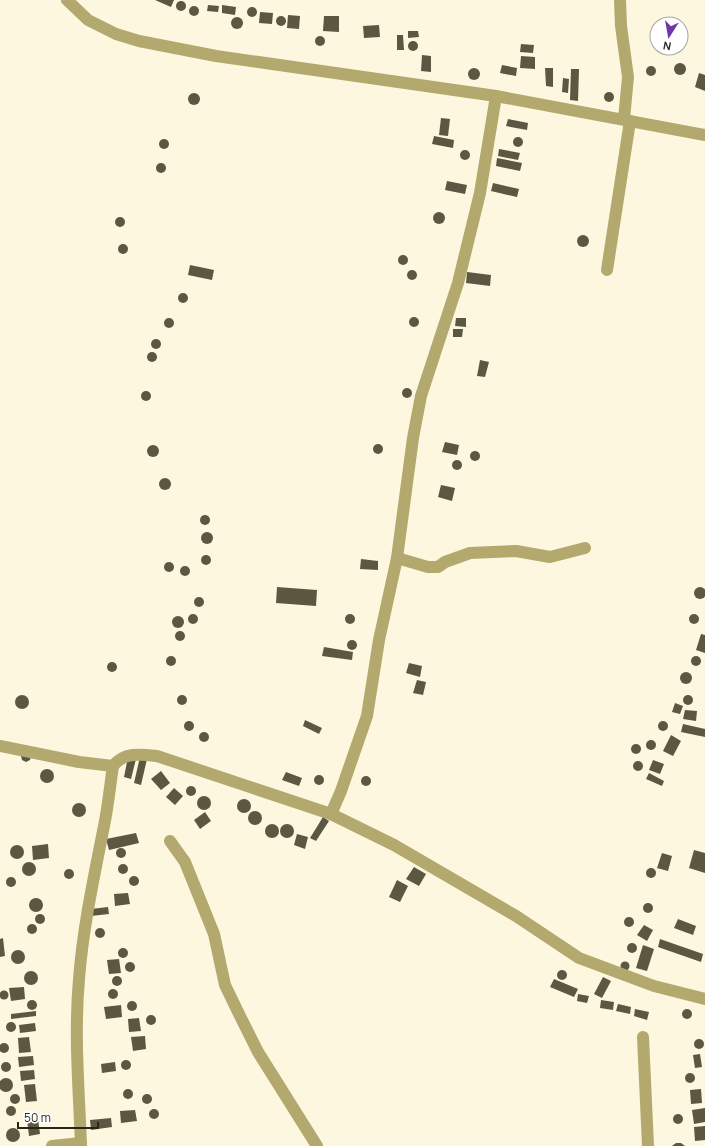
<svg xmlns="http://www.w3.org/2000/svg" width="705" height="1146" font-family="Manrope,sans-serif">
<style>
.building{fill:#5b5742}
.lines{fill:none;stroke-linecap:round;stroke-linejoin:round}
.minor{stroke:#b3a86e;stroke-width:12}
</style>
<rect width="100%" height="100%" fill="#fcf7de"/>
<g class="building">
<path d="M155 0H174L171 7Z"/>
<circle cx="181" cy="6" r="5"/>
<path d="M208 5 219 6 218 12 207 11Z"/>
<path d="M222 5 236 7 235 15 222 13Z"/>
<circle cx="194" cy="11" r="5"/>
<circle cx="252" cy="12" r="5"/>
<path d="M260 12 273 13 272 24 259 23Z"/>
<path d="M288 15 300 16 299 29 287 28Z"/>
<path d="M324 16H339V32L323 31Z"/>
<circle cx="281" cy="21" r="5"/>
<circle cx="237" cy="23" r="6"/>
<path d="M379 25 380 37 364 38 363 26Z"/>
<path d="M408 31H418L419 37 408 38Z"/>
<path d="M397 35H403L404 50H397Z"/>
<circle cx="320" cy="41" r="5"/>
<circle cx="413" cy="46" r="5"/>
<path d="M521 44 534 45 533 53 520 52Z"/>
<path d="M422 55 431 56V72L421 71Z"/>
<path d="M521 56 535 57V69L520 68Z"/>
<circle cx="680" cy="69" r="6"/>
<path d="M502 65 517 68 516 76 500 73Z"/>
<circle cx="651" cy="71" r="5"/>
<circle cx="474" cy="74" r="6"/>
<path d="M545 68H553V87L546 86Z"/>
<path d="M571 69H579L578 101 570 100Z"/>
<path d="M699 73 705 75V91L695 87Z"/>
<path d="M563 78 569 79 568 93 562 92Z"/>
<circle cx="609" cy="97" r="5"/>
<circle cx="194" cy="99" r="6"/>
<path d="M441 118 450 119 448 136 439 135Z"/>
<path d="M508 119 528 123 527 130 506 126Z"/>
<path d="M434 136 454 140 453 148 432 144Z"/>
<circle cx="518" cy="142" r="5"/>
<circle cx="164" cy="144" r="5"/>
<path d="M499 149 520 153 518 160 498 156Z"/>
<circle cx="465" cy="155" r="5"/>
<path d="M497 158 522 163 520 171 496 166Z"/>
<circle cx="161" cy="168" r="5"/>
<path d="M447 181 467 185 465 194 445 190Z"/>
<path d="M493 183 519 189 517 197 491 191Z"/>
<circle cx="439" cy="218" r="6"/>
<circle cx="120" cy="222" r="5"/>
<circle cx="583" cy="241" r="6"/>
<circle cx="123" cy="249" r="5"/>
<circle cx="403" cy="260" r="5"/>
<path d="M190 265 214 270 212 280 188 275Z"/>
<circle cx="412" cy="275" r="5"/>
<path d="M467 272 491 275 490 286 466 283Z"/>
<circle cx="183" cy="298" r="5"/>
<circle cx="414" cy="322" r="5"/>
<path d="M456 318H466V327L455 326Z"/>
<circle cx="169" cy="323" r="5"/>
<path d="M453 329H463L462 337H453Z"/>
<circle cx="156" cy="344" r="5"/>
<circle cx="152" cy="357" r="5"/>
<path d="M480 360 489 362 485 377 477 376Z"/>
<circle cx="407" cy="393" r="5"/>
<circle cx="146" cy="396" r="5"/>
<path d="M445 442 459 445 457 455 442 452Z"/>
<circle cx="378" cy="449" r="5"/>
<circle cx="153" cy="451" r="6"/>
<circle cx="475" cy="456" r="5"/>
<circle cx="457" cy="465" r="5"/>
<circle cx="165" cy="484" r="6"/>
<path d="M441 485 455 488 452 501 438 497Z"/>
<circle cx="205" cy="520" r="5"/>
<circle cx="207" cy="538" r="6"/>
<circle cx="206" cy="560" r="5"/>
<path d="M361 559 378 561V570L360 569Z"/>
<circle cx="169" cy="567" r="5"/>
<circle cx="185" cy="571" r="5"/>
<path d="M277 587 317 590 316 606 276 603Z"/>
<circle cx="700" cy="593" r="6"/>
<circle cx="199" cy="602" r="5"/>
<circle cx="193" cy="619" r="5"/>
<circle cx="350" cy="619" r="5"/>
<circle cx="694" cy="619" r="5"/>
<circle cx="178" cy="622" r="6"/>
<circle cx="180" cy="636" r="5"/>
<path d="M701 634 705 635V653L696 650Z"/>
<circle cx="352" cy="645" r="5"/>
<path d="M324 647 353 652 352 660 322 656Z"/>
<circle cx="171" cy="661" r="5"/>
<circle cx="696" cy="661" r="5"/>
<circle cx="112" cy="667" r="5"/>
<path d="M409 663 422 666 420 677 406 673Z"/>
<circle cx="686" cy="678" r="6"/>
<path d="M417 680 426 682 423 695 413 693Z"/>
<circle cx="22" cy="702" r="7"/>
<circle cx="182" cy="700" r="5"/>
<circle cx="688" cy="700" r="5"/>
<path d="M675 703 683 706 680 714 672 712Z"/>
<path d="M685 710 697 711 696 721 683 719Z"/>
<path d="M305 720 322 728 319 734 303 726Z"/>
<circle cx="189" cy="726" r="5"/>
<circle cx="663" cy="726" r="5"/>
<path d="M683 724 705 729V737L681 732Z"/>
<circle cx="204" cy="737" r="5"/>
<path d="M671 735 681 741 673 756 663 751Z"/>
<circle cx="651" cy="745" r="5"/>
<circle cx="636" cy="749" r="5"/>
<path d="M21 756H31L30 760 26 762 22 760Z"/>
<path d="M128 757 136 759 131 779 124 777Z"/>
<path d="M140 757 147 759 141 785 134 783Z"/>
<path d="M653 760 664 764 660 774 649 770Z"/>
<circle cx="638" cy="766" r="5"/>
<circle cx="47" cy="776" r="7"/>
<path d="M161 771 170 783 161 790 151 779Z"/>
<path d="M286 772 302 778 299 786 282 780Z"/>
<path d="M649 773 664 781 662 786 646 779Z"/>
<circle cx="319" cy="780" r="5"/>
<circle cx="366" cy="781" r="5"/>
<circle cx="191" cy="791" r="5"/>
<path d="M174 788 183 796 175 805 166 797Z"/>
<circle cx="204" cy="803" r="7"/>
<circle cx="244" cy="806" r="7"/>
<circle cx="79" cy="810" r="7"/>
<circle cx="255" cy="818" r="7"/>
<path d="M205 812 211 821 200 829 194 820Z"/>
<path d="M323 817 329 821 316 841 310 838Z"/>
<circle cx="287" cy="831" r="7"/>
<circle cx="272" cy="831" r="7"/>
<path d="M136 833 139 843 109 850 106 839Z"/>
<path d="M297 834 308 837 305 849 294 845Z"/>
<path d="M48 844 49 858 33 860 32 846Z"/>
<circle cx="17" cy="852" r="7"/>
<circle cx="121" cy="853" r="5"/>
<path d="M694 850 705 853V873L689 868Z"/>
<path d="M662 853 672 856 668 871 657 868Z"/>
<circle cx="29" cy="869" r="7"/>
<circle cx="123" cy="869" r="5"/>
<path d="M414 867 426 874 419 886 406 879Z"/>
<circle cx="651" cy="873" r="5"/>
<circle cx="69" cy="874" r="5"/>
<circle cx="134" cy="881" r="5"/>
<circle cx="11" cy="882" r="5"/>
<path d="M397 880 408 886 400 902 389 897Z"/>
<path d="M128 893 130 904 115 906 114 894Z"/>
<circle cx="36" cy="905" r="7"/>
<circle cx="648" cy="908" r="5"/>
<path d="M108 907 109 914 91 916V909Z"/>
<circle cx="40" cy="919" r="5"/>
<circle cx="629" cy="922" r="5"/>
<path d="M678 919 696 926 693 935 674 928Z"/>
<circle cx="32" cy="929" r="5"/>
<path d="M644 925 653 930 647 941 637 935Z"/>
<circle cx="100" cy="933" r="5"/>
<path d="M3 938 5 956 0 957V939Z"/>
<path d="M660 939 703 954 701 962 658 947Z"/>
<circle cx="632" cy="948" r="5"/>
<path d="M643 945 654 949 647 971 636 968Z"/>
<circle cx="123" cy="953" r="5"/>
<circle cx="18" cy="957" r="7"/>
<path d="M119 959 121 973 109 974 107 960Z"/>
<circle cx="625" cy="966" r="4.5"/>
<circle cx="130" cy="967" r="5"/>
<circle cx="562" cy="975" r="5"/>
<circle cx="31" cy="978" r="7"/>
<circle cx="117" cy="981" r="5"/>
<path d="M603 977 611 981 602 998 594 994Z"/>
<path d="M554 979 578 989 574 997 550 987Z"/>
<path d="M24 987 25 999 11 1001 9 988Z"/>
<circle cx="113" cy="994" r="5"/>
<circle cx="4" cy="995" r="4.5"/>
<path d="M578 994 589 996 587 1003 577 1001Z"/>
<path d="M601 1000 614 1002 613 1010 600 1008Z"/>
<circle cx="32" cy="1005" r="5"/>
<circle cx="132" cy="1006" r="5"/>
<path d="M618 1004 631 1007 630 1014 616 1011Z"/>
<path d="M121 1005 122 1017 106 1019 104 1007Z"/>
<path d="M635 1009 649 1012 647 1020 634 1016Z"/>
<circle cx="687" cy="1014" r="5"/>
<path d="M36 1011V1016L11 1019V1014Z"/>
<circle cx="151" cy="1020" r="5"/>
<path d="M139 1018 141 1031 129 1032 128 1019Z"/>
<circle cx="11" cy="1027" r="5"/>
<path d="M35 1023 36 1031 20 1033 19 1025Z"/>
<path d="M145 1036 146 1049 133 1051 131 1037Z"/>
<path d="M29 1037 31 1052 19 1053 18 1038Z"/>
<circle cx="699" cy="1044" r="5"/>
<circle cx="4" cy="1048" r="5"/>
<path d="M700 1054 702 1067 695 1068 693 1055Z"/>
<path d="M33 1056 34 1065 19 1067 18 1057Z"/>
<circle cx="126" cy="1065" r="5"/>
<circle cx="6" cy="1067" r="5"/>
<path d="M115 1062 116 1071 102 1073 101 1064Z"/>
<path d="M34 1070 35 1079 21 1081 20 1071Z"/>
<circle cx="690" cy="1078" r="5"/>
<circle cx="6" cy="1085" r="7"/>
<path d="M35 1084 37 1101 26 1102 24 1085Z"/>
<circle cx="128" cy="1094" r="5"/>
<path d="M701 1089 702 1103 691 1104 690 1090Z"/>
<circle cx="147" cy="1099" r="5"/>
<circle cx="15" cy="1099" r="5"/>
<circle cx="11" cy="1111" r="5"/>
<path d="M705 1108V1122L694 1124 692 1110Z"/>
<circle cx="154" cy="1114" r="5"/>
<path d="M135 1110 137 1121 121 1123 120 1111Z"/>
<circle cx="678" cy="1119" r="5"/>
<path d="M111 1118 112 1127 91 1130 90 1120Z"/>
<path d="M38 1119 40 1134 29 1136 27 1120Z"/>
<path d="M705 1126V1140L695 1141 694 1127Z"/>
<circle cx="13" cy="1135" r="7"/>
<path d="M676 1143H681L685 1146H672Z"/>
</g>
<g class="lines">
<g class="minor">
<path d="M67 0 88 20 116 34 139 41 216 56 496 96 705 135"/>
<path d="M620 0 621 26 628 77 624 119"/>
<path d="M607 270 630 121"/>
<path d="M397 558 428 567H438L445 562 470 553 516 551 550 557 585 548"/>
<path d="M0 746 79 762 113 766C124 752 140 754 157 756L331 814 394 845 516 916 579 958 654 986 705 999"/>
<path d="M331 814 341 791 367 716 379 640 397 558 413 438 421 396 458 283 480 193 496 96"/>
<path d="M170 841 185 862 214 934 225 985 241 1018 258 1052 317 1146"/>
<path d="M643 1037 648 1146"/>
<path d="M52 1146 81 1143"/>
<path d="M81 1146C79 1090 74 1035 79 979 83 927 94 877 104 826 108 807 110 786 113 766"/>
</g>
</g>
<g transform="translate(669 36) rotate(191)"><circle r="19" fill="#ffffff" stroke="#a9a8a4"/>
<path d="M0-3L7 15L0 10L-7 15Z" fill="#6f35ab"/>
<text y="-6" font-size="11" font-weight="bold" text-anchor="middle" fill="#27251c">N</text>
</g>
<path d="M18 1122v6h80v-6" fill="none" stroke="#27251c" stroke-width="2"/>
<text x="24" y="1122" font-size="12" fill="#27251c" stroke="#ffffff" stroke-width="3" paint-order="stroke">50 m</text>
</svg>
